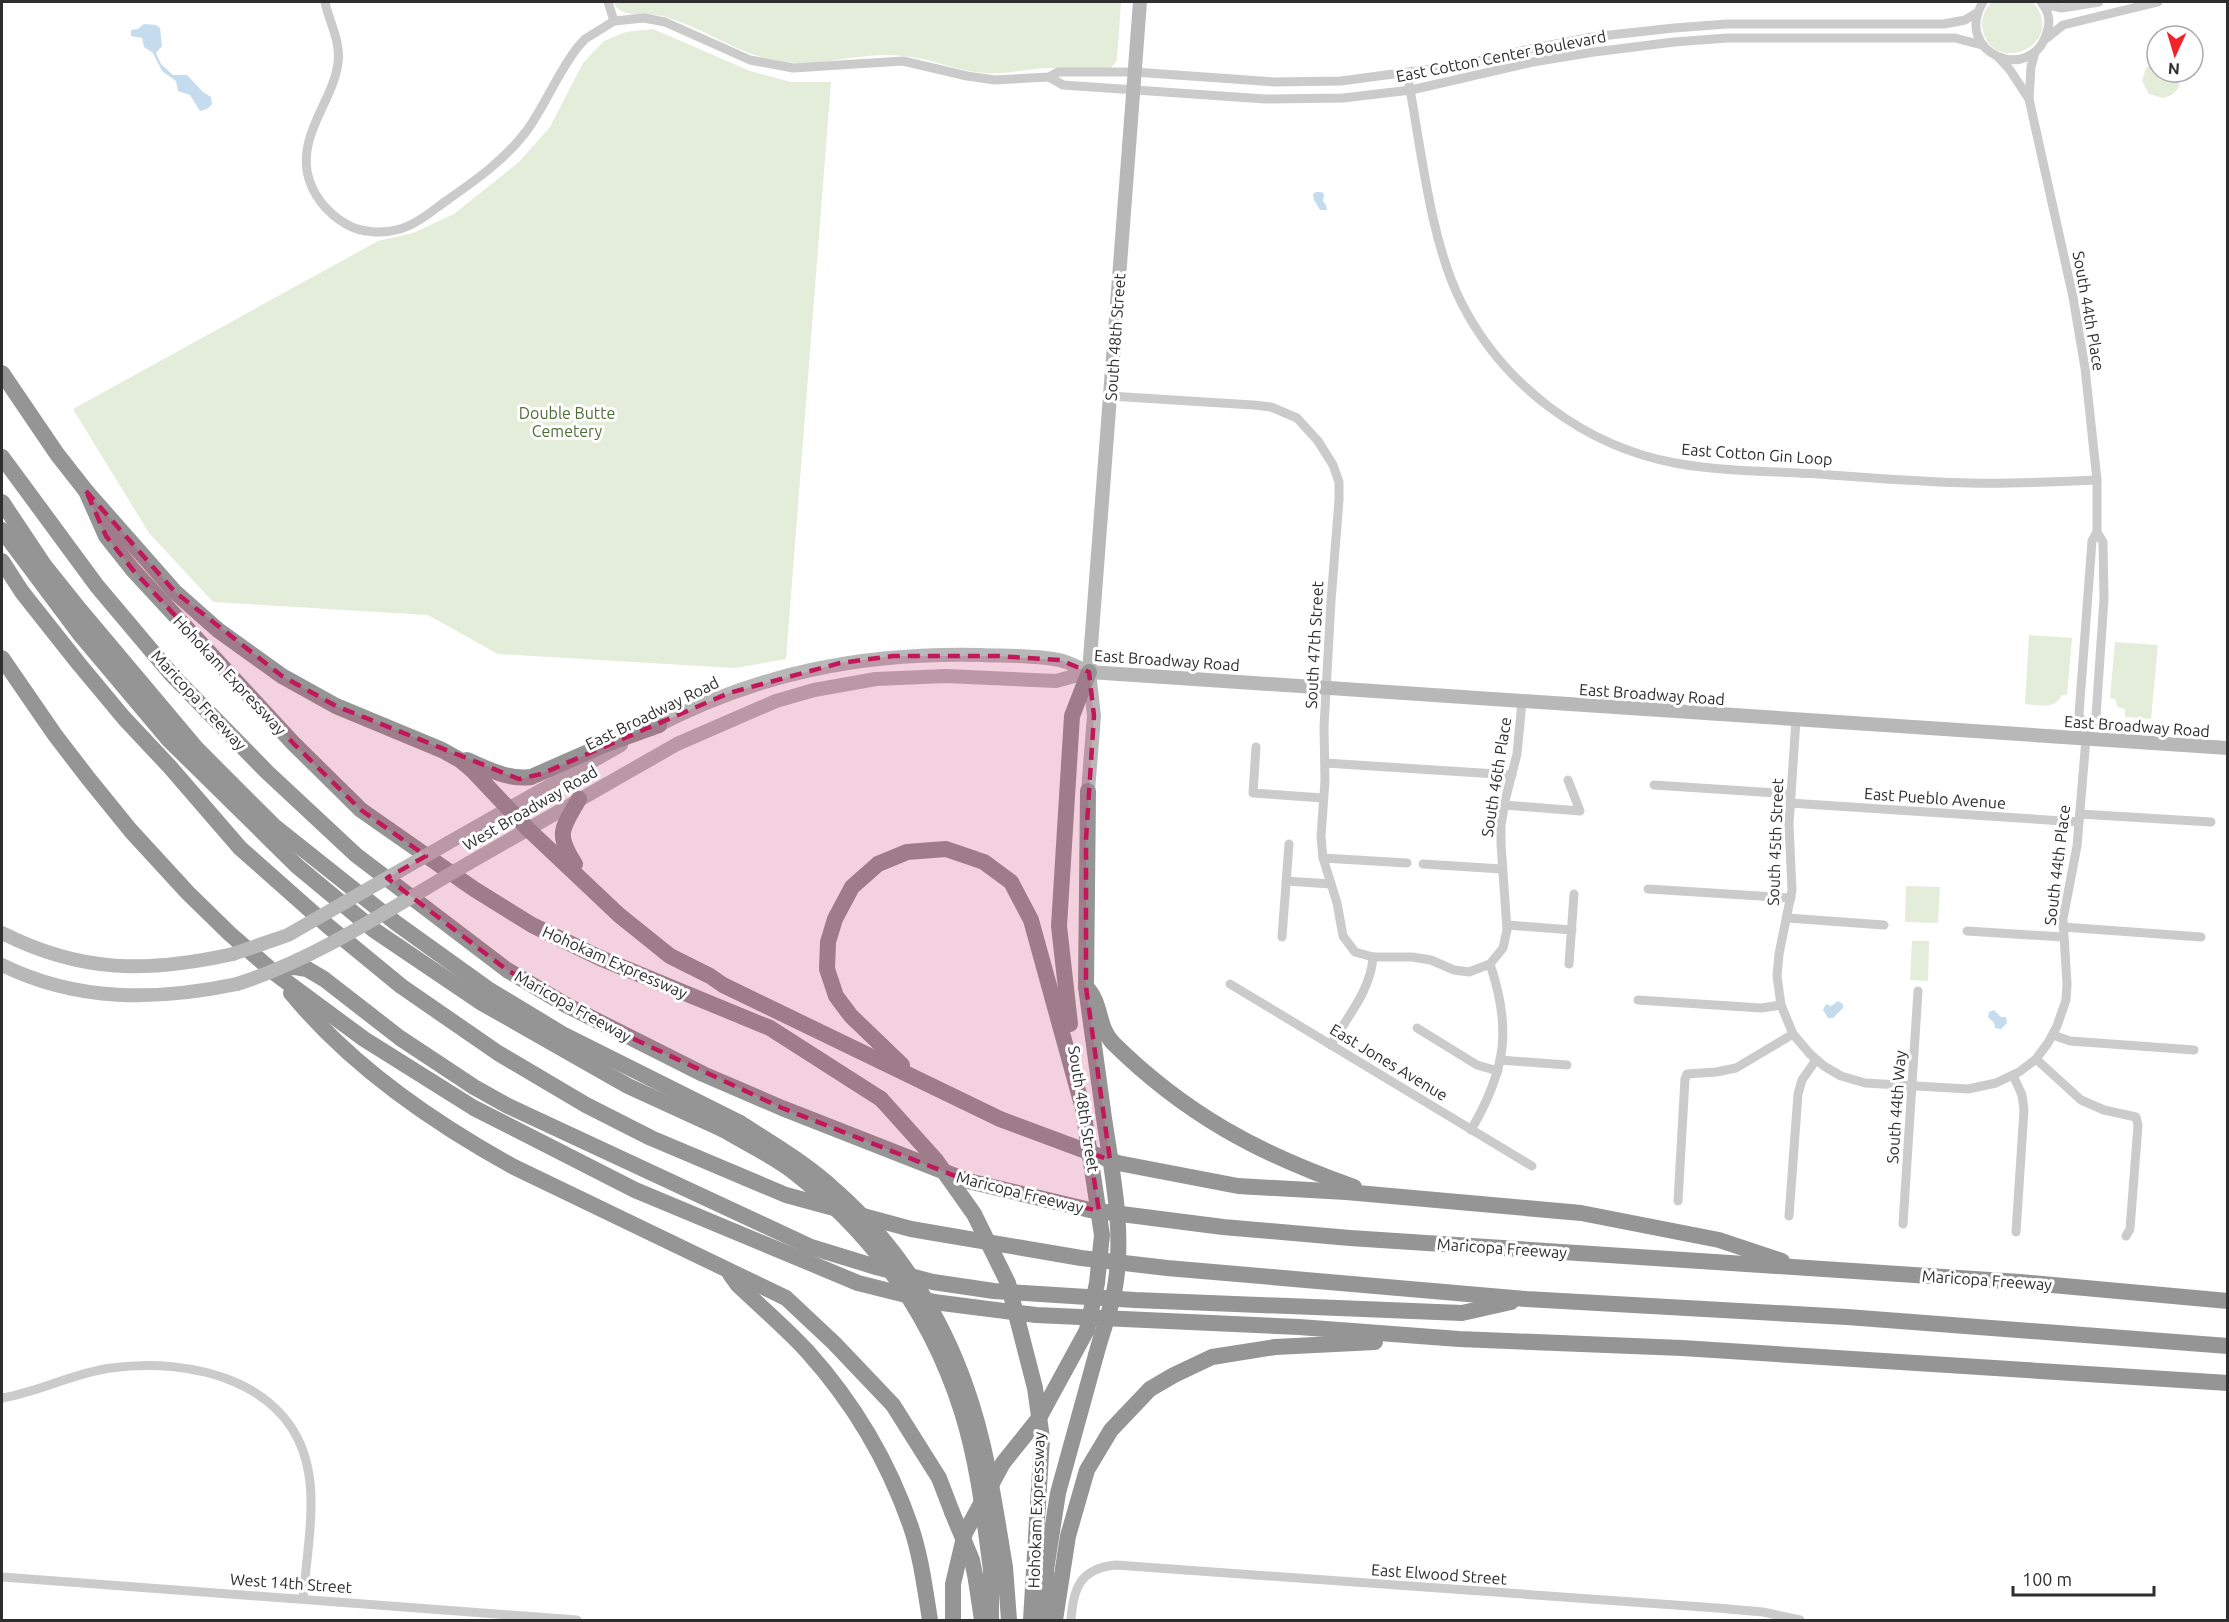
<svg xmlns="http://www.w3.org/2000/svg" width="2229" height="1622" font-family="Ubuntu,sans-serif">
<style>
.green{fill:#e3edda}
.water{fill:#c5dcee}
.lines{fill:none;stroke-linecap:round;stroke-linejoin:round}
.minor{stroke:#cbcbcb;stroke-width:9}
.secondary{stroke:#b8b8b8;stroke-width:14}
.motorway{stroke:#959595;stroke-width:16}
.secondary-bridge{stroke:#b8b8b8;stroke-width:14}
.motorway-bridge{stroke:#959595;stroke-width:16}
.marked{fill:#c2185b;fill-opacity:0.2;stroke:#c2185b;stroke-width:4.5;stroke-dasharray:12 8;stroke-linejoin:round}
.labels{text-anchor:middle;stroke-width:6;stroke-linejoin:round;paint-order:stroke}
.street-label{font-size:16px;fill:#2e2e2e;stroke:#fff}
.park-label{font-size:16px;fill:#4f6d38;stroke:#fff}
</style>
<rect width="100%" height="100%" fill="#fff"/>
<g class="green">
<path d="M613 2H1121L1117 60 1111 68C1090 71 1069 68 1047 68 1026 69 1005 75 984 73 956 71 931 58 903 56 861 51 818 69 776 61 736 53 704 28 666 17 648 11 622 21 613 2Z"/>
<path d="M1992 2H2033C2068 44 1995 77 1983 31 1980 20 1984 10 1992 2Z"/>
<path d="M653 29 750 71 791 82H831L786 659 735 668 498 654 428 615 213 602 149 533 73 409 378 241 413 233 454 214 519 162 550 127 583 63 604 41 626 32Z"/>
<path d="M2157 61V72H2179C2183 86 2176 95 2163 98L2149 94 2142 81 2146 68Z"/>
<path d="M2029 635 2072 638 2067 695H2062C2055 710 2039 705 2025 704Z"/>
<path d="M2115 642 2158 645 2151 719 2125 717V709L2118 707 2115 699 2110 698Z"/>
<path d="M1906 886 1940 887 1938 923 1905 922Z"/>
<path d="M1912 941H1929L1928 981 1910 980Z"/>
</g>
<g class="water">
<path d="M144 24 156 25 160 28 162 46 156 53 161 64 173 75H187L203 92 211 97 212 104 207 109 200 111 190 95 178 91 176 81 162 71 153 53 144 47 142 38 131 36V30L138 29Z"/>
<path d="M1316 192H1322L1324 194 1323 201 1326 205 1327 210H1320L1314 200 1313 194Z"/>
<path d="M1838 1001 1843 1004V1008L1833 1018H1828L1823 1010 1826 1004 1831 1006Z"/>
<path d="M1994 1010 2001 1017H2006L2007 1023 2001 1029 1995 1028 1994 1023 1988 1017 1989 1012Z"/>
</g>
<g class="lines">
<g class="minor">
<path d="M325 2C329 22 341 41 338 63 333 100 301 131 307 171 311 194 327 213 346 224 361 233 383 234 400 229 417 224 432 211 446 201 476 180 506 159 528 129 546 103 558 73 577 48L585 39 614 21"/>
<path d="M608 2 614 21 644 18 665 22 750 60 793 68 903 61 967 76 995 80 1049 77 1058 72H1134L1275 82 1341 81 1461 65 1530 49 1592 37 1674 28 1727 24H1944L1965 20 1978 12"/>
<path d="M1983 2C1952 53 2032 86 2047 32 2051 21 2048 10 2041 2"/>
<path d="M2043 4 2062 8 2099 2"/>
<path d="M2047 38 2063 25 2158 2"/>
<path d="M1999 58 2010 70 2029 99"/>
<path d="M1407 73C1421 144 1429 238 1461 302 1503 385 1584 446 1675 463 1723 472 1780 471 1830 475 1877 478 1923 482 1970 483 2013 484 2055 482 2097 480"/>
<path d="M1049 77 1063 85 1265 99 1343 98 1411 90 1533 62 1594 52 1674 42 1727 38H1955L1982 45"/>
<path d="M1110 396 1253 405 1271 407 1297 418 1318 441 1333 465 1339 482V500L1331 601 1324 727 1325 780 1321 837 1323 858 1337 903 1343 936 1355 952 1373 957C1371 990 1347 1017 1331 1045"/>
<path d="M1796 720 1789 824 1792 890 1779 954 1777 976 1781 1005 1793 1034 1810 1054 1824 1066 1841 1076 1865 1083 1968 1089 1996 1083 2019 1072 2036 1059 2048 1043 2057 1026 2066 1000 2067 984 2063 919 2077 846 2086 739 2096 716 2104 599 2103 542 2097 532V480L2085 368 2073 297 2029 99 2031 67 2035 52"/>
<path d="M2086 739 2079 714 2092 541 2097 532"/>
<path d="M1256 747 1253 793 1323 798"/>
<path d="M1325 763 1512 775"/>
<path d="M1654 785 1791 794"/>
<path d="M1790 803 2079 822"/>
<path d="M1504 805 1580 811 1568 780"/>
<path d="M2080 814 2211 822"/>
<path d="M1323 858 1407 863"/>
<path d="M1423 864 1502 869"/>
<path d="M1286 881 1331 884"/>
<path d="M1648 889 1791 898"/>
<path d="M1787 918 1884 925"/>
<path d="M1507 925 1572 930"/>
<path d="M2063 927 2201 937"/>
<path d="M1967 931 2063 937"/>
<path d="M1282 937 1289 844"/>
<path d="M1373 957H1412L1431 960 1454 970 1469 972 1490 964 1503 948 1507 930 1501 844V825L1506 797 1517 754 1522 702"/>
<path d="M1569 964 1574 894"/>
<path d="M1230 984 1532 1166"/>
<path d="M1638 1000 1761 1008 1781 1005"/>
<path d="M1417 1028 1477 1065 1498 1071"/>
<path d="M2053 1035 2070 1041 2194 1050"/>
<path d="M2036 1059 2081 1100 2104 1110 2136 1117 2138 1125 2130 1229 2126 1236"/>
<path d="M1500 1060 1567 1065"/>
<path d="M2013 1075 2022 1095 2024 1110 2016 1232"/>
<path d="M1471 1130C1506 1070 1512 1029 1490 964"/>
<path d="M1678 1201 1685 1079 1687 1074 1716 1072 1736 1068 1793 1034"/>
<path d="M1789 1216 1798 1094 1802 1080 1816 1060"/>
<path d="M1903 1224 1918 991"/>
<path d="M2 1398C39 1392 73 1373 111 1368 192 1357 295 1381 309 1475 315 1510 306 1563 303 1598"/>
<path d="M2 1577 577 1620"/>
<path d="M1071 1620C1073 1589 1080 1568 1116 1565L1717 1608 1763 1612 1800 1620"/>
</g>
<g class="secondary">
<path d="M651 729C756 673 863 652 982 655 1006 656 1036 655 1059 660 1069 662 1079 668 1089 672L2228 748"/>
<path d="M1088 791 1094 716 1089 672 1140 2"/>
<path d="M448 843 621 745"/>
<path d="M469 863 677 744 776 701 814 690 876 679 946 676 1056 681 1089 672"/>
<path d="M2 933C81 973 147 973 233 954"/>
<path d="M2 965C77 1002 156 1001 237 984"/>
</g>
<g class="motorway">
<path d="M2 373 57 454 86 491 106 536 133 570 293 743 361 810 474 889 532 925 600 958 770 1028 881 1099"/>
<path d="M2 457 97 586 172 675 267 772 356 855 507 970 566 1005 703 1074 782 1108 968 1181 1090 1210 1223 1227 1350 1238 2020 1282 2228 1301"/>
<path d="M86 491 175 592 218 630 282 676 336 706 442 750 460 760 473 771 528 829 619 915 670 956 710 976 723 985 1000 1119 1118 1163 1238 1186 1346 1192 1581 1213 1719 1240 1782 1261"/>
<path d="M2 502 44 565 80 610 196 748 274 826 396 923 488 989 564 1035 740 1123"/>
<path d="M2 530 79 633 169 740 297 866 374 930 482 1003 628 1086 724 1130"/>
<path d="M2 561 22 592 79 664 124 718 170 767 240 848 328 926 401 986 498 1053 586 1105 651 1138 786 1195 911 1229 1081 1258 1167 1268 1526 1299 1847 1317 2228 1346"/>
<path d="M2 658 55 735 88 778 131 831 188 893 230 934 276 974 364 1039 474 1108 635 1190 858 1283 934 1302 1036 1315 1299 1327 1459 1339 1682 1348 2228 1383"/>
<path d="M467 760C488 769 508 780 531 777L604 745 659 725"/>
<path d="M1088 791 1086 987 1103 1111"/>
<path d="M575 864C555 833 562 829 579 799"/>
<path d="M284 968 295 967 307 969 324 979 400 1038 474 1087 508 1106 811 1247 876 1267 933 1282 994 1291 1135 1300 1462 1313 1511 1302"/>
<path d="M1086 987C1102 1002 1097 1027 1113 1043 1185 1114 1259 1154 1354 1187"/>
<path d="M291 993C351 1066 432 1122 514 1167L786 1298 834 1343 893 1405 939 1478 952 1512"/>
<path d="M1070 1024 1059 926 1072 716 1089 672"/>
<path d="M902 1065 851 1016 836 996 827 969 828 942 835 919 852 887 878 864 907 852 946 849 984 862 1011 882 1031 920 1083 1109"/>
<path d="M730 1274 738 1285C761 1307 786 1328 807 1351 853 1402 889 1463 911 1527 921 1557 925 1589 930 1620"/>
<path d="M1005 1567 1009 1620"/>
<path d="M991 1570V1620"/>
<path d="M976 1580 982 1620"/>
<path d="M953 1620V1584L965 1533 1003 1463 1039 1418 1087 1330"/>
<path d="M1046 1620V1570L1058 1493 1096 1355"/>
<path d="M1055 1620 1068 1536 1087 1470 1111 1430 1150 1389 1174 1375 1212 1357 1275 1347 1375 1342"/>
</g>
<g class="secondary-bridge">
<path d="M233 954 288 935 448 843"/>
<path d="M237 984C319 958 394 906 469 863"/>
</g>
<g class="motorway-bridge">
<path d="M881 1099 935 1159 974 1214 1008 1283 1035 1388 1042 1438 1031 1620"/>
<path d="M1083 1109 1102 1235 1097 1283 1087 1330"/>
<path d="M740 1123C773 1144 807 1164 836 1191 896 1244 941 1314 967 1390 987 1447 995 1508 1005 1567"/>
<path d="M724 1130C747 1144 774 1156 795 1173 875 1236 931 1314 962 1412 978 1463 984 1517 991 1570"/>
<path d="M1096 1355C1102 1332 1111 1310 1115 1287 1125 1229 1111 1168 1103 1111"/>
<path d="M952 1512 972 1560 976 1580"/>
</g>
</g>
<path class="marked" d="M86 491 175 592 282 676 336 706 519 779 541 774 729 693 840 663 893 656H998L1060 660 1089 672 1094 716 1086 839V987L1110 1160 1090 1153 1099 1211 968 1181 782 1108 621 1033 507 970 387 878 426 856 361 810 293 743 133 570 106 536Z"/>
<g class="labels">
<g class="street-label">
<text transform="translate(1501 56) rotate(-11)" y="6">East Cotton Center Boulevard</text>
<text transform="translate(2089 311) rotate(80)" y="6">South 44th Place</text>
<text transform="translate(1115 337) rotate(-86)" y="6">South 48th Street</text>
<text transform="translate(1757 454) rotate(4)" y="6">East Cotton Gin Loop</text>
<text transform="translate(1314 645) rotate(-87)" y="6">South 47th Street</text>
<text transform="translate(1167 660) rotate(4)" y="6">East Broadway Road</text>
<text transform="translate(230 675) rotate(47)" y="6">Hohokam Expressway</text>
<text transform="translate(1652 694) rotate(4)" y="6">East Broadway Road</text>
<text transform="translate(199 700) rotate(47)" y="6">Maricopa Freeway</text>
<text transform="translate(652 713) rotate(-26)" y="6">East Broadway Road</text>
<text transform="translate(2137 726) rotate(4)" y="6">East Broadway Road</text>
<text transform="translate(1496 777) rotate(-81)" y="6">South 46th Place</text>
<text transform="translate(1935 798) rotate(4)" y="6">East Pueblo Avenue</text>
<text transform="translate(530 808) rotate(-30)" y="6">West Broadway Road</text>
<text transform="translate(1775 842) rotate(-88)" y="6">South 45th Street</text>
<text transform="translate(2057 865) rotate(-83)" y="6">South 44th Place</text>
<text transform="translate(615 962) rotate(24)" y="6">Hohokam Expressway</text>
<text transform="translate(573 1006) rotate(29)" y="6">Maricopa Freeway</text>
<text transform="translate(1389 1062) rotate(31)" y="6">East Jones Avenue</text>
<text transform="translate(1896 1107) rotate(-86)" y="6">South 44th Way</text>
<text transform="translate(1084 1109) rotate(81)" y="6">South 48th Street</text>
<text transform="translate(1020 1192) rotate(14)" y="6">Maricopa Freeway</text>
<text transform="translate(1502 1248) rotate(4)" y="6">Maricopa Freeway</text>
<text transform="translate(1987 1280) rotate(4)" y="6">Maricopa Freeway</text>
<text transform="translate(1036 1510) rotate(-88)" y="6">Hohokam Expressway</text>
<text transform="translate(1439 1574) rotate(4)" y="6">East Elwood Street</text>
<text transform="translate(291 1583) rotate(4)" y="6">West 14th Street</text>
</g>
<g class="park-label">
<text x="567" y="419">Double Butte<tspan x="567" dy="18">Cemetery</tspan></text>
</g>
</g>
<rect width="2229" height="1622" fill="none" stroke="#2e2e2e" stroke-width="6"/>
<g transform="translate(2175 54) rotate(184)"><circle r="28" fill="#ffffff" stroke="#ababab" stroke-width="1.5"/>
<path d="M0-4.5L10 22L0 15L-10 22Z" fill="#f32229"/>
<text y="-9" font-size="16" font-weight="bold" text-anchor="middle" fill="#2e2e2e">N</text>
</g>
<path d="M2013 1586v9h141v-9" fill="none" stroke="#2e2e2e" stroke-width="3"/>
<text x="2022" y="1586" font-size="18" fill="#2e2e2e" stroke="#ffffff" stroke-width="4.5" paint-order="stroke">100 m</text>
</svg>
